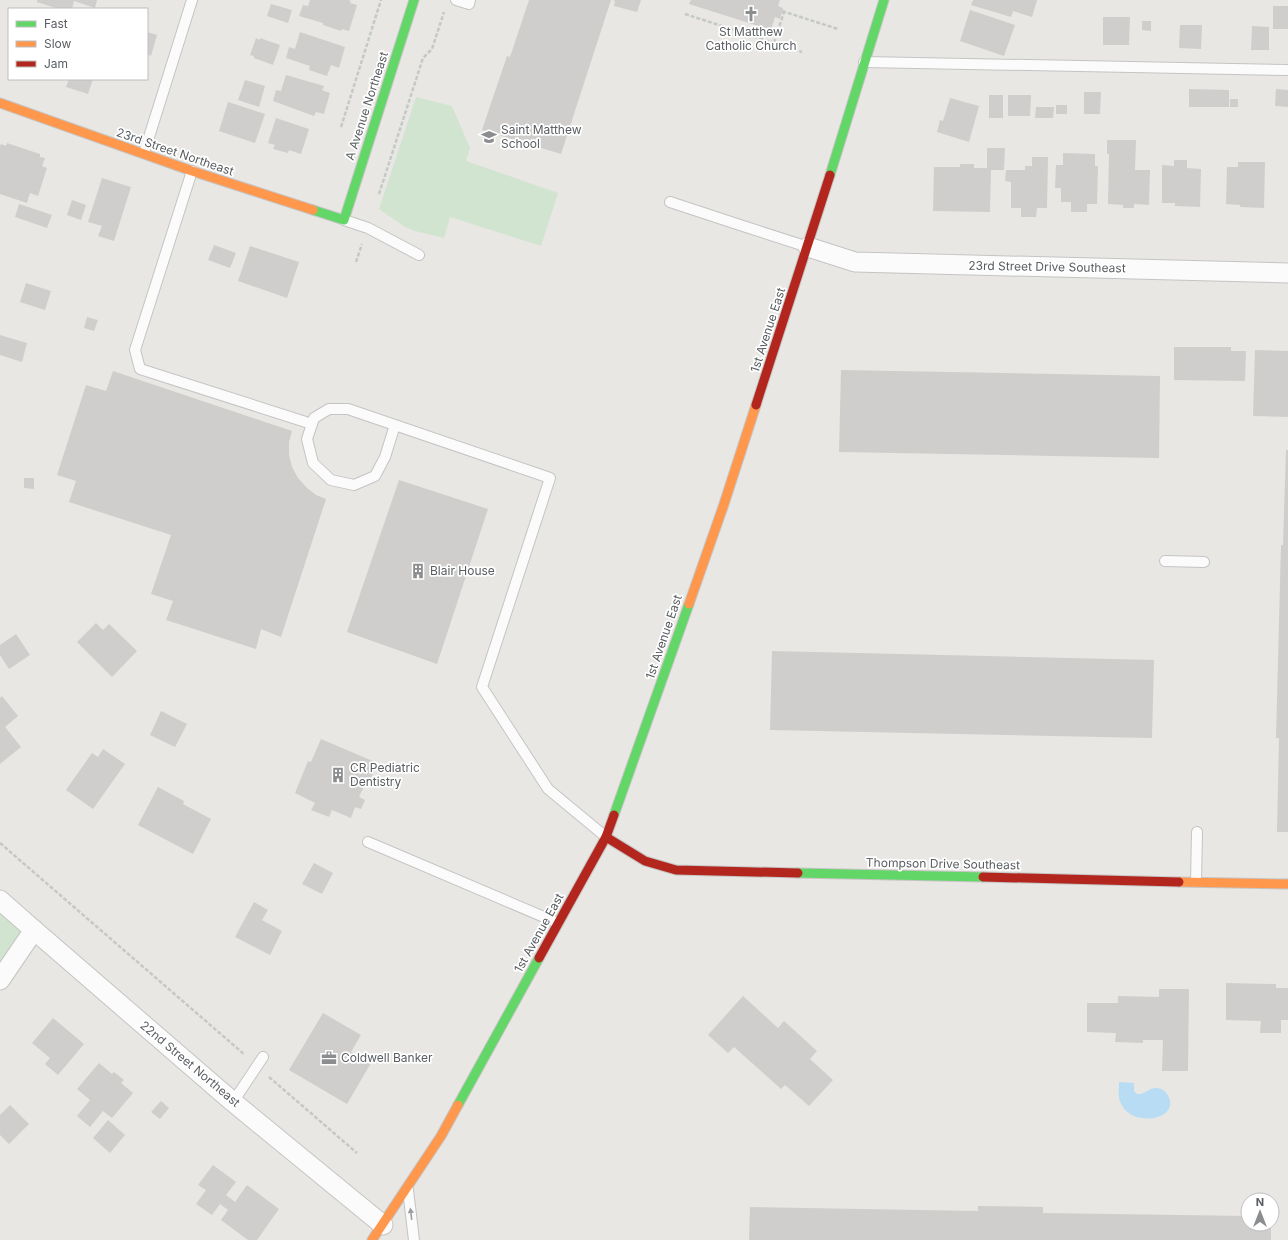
<svg xmlns="http://www.w3.org/2000/svg" width="1288" height="1240" font-family="Inter,sans-serif">
<style>
.green{fill:#d1e4cf}
.water{fill:#b7dcf3}
.building{fill:#cfcecc}
.lines{fill:none;stroke-linecap:round;stroke-linejoin:round}
.lane-casing{stroke:#c4c4c4;stroke-width:12}
.street-casing{stroke:#c4c4c4;stroke-width:21}
.fast-casing{stroke:#c5c5c5;stroke-width:11}
.slow-casing{stroke:#c5c5c5;stroke-width:11}
.jam-casing{stroke:#c5c5c5;stroke-width:11}
.path{stroke:#c5c9c6;stroke-width:2.5;stroke-dasharray:4 2;stroke-linecap:butt}
.lane{stroke:#fcfbfb;stroke-width:10}
.street{stroke:#fcfbfb;stroke-width:19}
.fast{stroke:#63d668;stroke-width:9}
.slow{stroke:#ff974d;stroke-width:9}
.jam{stroke:#b3261e;stroke-width:9}
.oneway{fill:#9a9c9f}
.labels{text-anchor:middle;stroke-width:3.5;stroke-linejoin:round;paint-order:stroke}
.poi-label{font-size:12px;fill:#595d61;stroke:#fff;text-anchor:start}
.street-label{font-size:12px;fill:#595d61;stroke:#fff}
</style>
<rect width="100%" height="100%" fill="#e8e7e3"/>
<g class="green">
<path d="M416 97 452 106 470 148 466 161 558 193 541 246 450 217 444 238 415 231 405 227 379 209Z"/>
<path d="M0 900 34 930 0 980Z"/>
</g>
<path class="water" d="M1119 1082 1134 1083V1091L1137 1094C1145 1095 1149 1087 1157 1088 1161 1088 1165 1091 1167 1094 1184 1120 1129 1130 1120 1101 1118 1095 1119 1088 1119 1082Z"/>
<g class="building">
<path d="M37 0H97L95 8 74 1 72 9H59L37 2Z"/>
<path d="M310 0H348L351 1 350 3 357 5 349 31 342 29 341 31 323 25V23L299 16 303 5 308 6Z"/>
<path d="M529 0H611L561 154 482 130 507 56 510 57Z"/>
<path d="M613 0H641L637 12 614 6 615 1Z"/>
<path d="M691 0H780L778 6 783 8 780 19 775 17 771 30 689 4Z"/>
<path d="M973 0H1037L1032 17 1013 11 1011 17 971 5Z"/>
<path d="M271 4 292 10 288 23 267 16Z"/>
<rect x="1273" y="6" width="15" height="23"/>
<path d="M970 10 1015 25 1004 56 960 41Z"/>
<path d="M1103 17H1130L1129 45H1103Z"/>
<path d="M1142 21H1151V31L1142 30Z"/>
<path d="M1180 25H1202L1201 49 1179 48Z"/>
<path d="M1252 26 1269 27V50H1251Z"/>
<path d="M147 32 157 35 151 56 147 54Z"/>
<path d="M300 32 345 47 339 68 331 65 327 76 309 70 310 66 286 58 289 47 295 49Z"/>
<path d="M256 38 260 40V38L280 45 273 65 254 58V56L250 55Z"/>
<path d="M286 75 324 86 322 90 330 93 324 114 316 112 314 116 273 101 276 90 281 91Z"/>
<path d="M69 79H93L88 94 66 87Z"/>
<path d="M245 80 265 86 259 107 238 100Z"/>
<path d="M1189 89 1229 90V107H1189Z"/>
<path d="M1276 89 1288 90V107L1275 106Z"/>
<path d="M1084 92H1101L1100 114H1084Z"/>
<rect x="989" y="95" width="14" height="23"/>
<path d="M1008 95H1031L1030 116H1008Z"/>
<path d="M950 98 979 106 969 142 937 132 940 120 943 121Z"/>
<rect x="1230" y="99" width="8" height="8"/>
<path d="M228 102 265 114 255 143 219 131Z"/>
<rect x="1056" y="105" width="11" height="9"/>
<path d="M1036 107H1054L1053 118H1035Z"/>
<path d="M276 118 309 129 301 154 289 150 288 153 273 149 275 145 268 143Z"/>
<path d="M1107 140H1136L1135 170H1150L1149 205 1134 204V208H1123V205L1108 204 1109 154H1107Z"/>
<path d="M7 143 40 154V157L45 158 42 166 47 168 38 196 30 193 27 203 0 194V146L1 144 6 146Z"/>
<path d="M987 148H1005L1004 170H991L990 212 933 211 934 167H960V164H974V168H987Z"/>
<path d="M1063 153 1095 154V166H1098L1097 204H1087V212H1071V202H1061V188H1055L1056 165H1063Z"/>
<path d="M1032 157H1048L1047 208H1037L1036 217H1021V208H1011V182L1005 181 1006 170H1025V166H1032Z"/>
<path d="M1174 160H1187V168L1201 169 1200 207 1175 206V203H1162V165L1174 166Z"/>
<path d="M1238 162H1265L1264 208 1240 207V205L1226 204 1227 167H1238Z"/>
<path d="M102 178 131 187 114 241 98 236 102 226 88 222Z"/>
<path d="M72 200 86 205 81 220 67 215Z"/>
<path d="M19 204 52 215 47 228 15 217Z"/>
<path d="M214 245 236 253 230 268 208 260Z"/>
<path d="M250 246 299 262 287 298 238 281Z"/>
<path d="M26 283 51 291 45 310 20 302Z"/>
<path d="M87 317 98 320 94 331 84 328Z"/>
<path d="M0 335 27 343 22 362 0 355Z"/>
<path d="M1174 347H1231V351H1246L1245 381 1174 380Z"/>
<path d="M1255 350 1288 351V417L1253 416Z"/>
<path d="M841 370 1160 376 1159 458 839 452Z"/>
<path d="M113 371 292 431 289 442V455L292 467 298 478 307 488 316 495 326 499 281 637 261 629 256 649 166 620 173 601 151 594 171 535 69 502 76 481 57 475 86 385 106 391Z"/>
<path d="M1286 450H1288V832H1277L1279 738H1276L1281 545H1283Z"/>
<path d="M24 478H34V489L24 488Z"/>
<path d="M399 480 488 509 437 664 347 632Z"/>
<path d="M96 623 103 630 109 624 137 651 112 677 77 642Z"/>
<path d="M16 634 30 655 9 669 0 655V645Z"/>
<path d="M772 651 1154 660 1152 738 770 730Z"/>
<path d="M2 696 18 716 5 727 21 747 0 764V698Z"/>
<path d="M161 711 187 724 175 747 150 735Z"/>
<path d="M321 739 375 762 373 765 376 767 369 783 366 782 359 797 365 800 361 809 355 807 351 818 332 810 329 817 311 810 315 803 295 793 308 761 311 762Z"/>
<path d="M103 749 125 764 93 809 66 790 92 753 98 757Z"/>
<path d="M158 787 184 801 183 804 211 819 193 854 138 825Z"/>
<path d="M314 863 333 873 322 894 302 884Z"/>
<path d="M254 902 268 910 262 920 282 931 270 955 235 937Z"/>
<path d="M1226 983 1276 984V988H1288V1020H1281V1033H1260L1261 1021 1226 1020Z"/>
<path d="M1159 989H1189L1188 1071H1162L1163 1040H1143V1043L1115 1042 1116 1033 1087 1032V1003H1118V996L1159 997Z"/>
<path d="M743 996 778 1028 784 1021 817 1051 810 1059 833 1080 809 1106 785 1085 781 1089 734 1047 728 1053 708 1035Z"/>
<path d="M323 1013 361 1035 351 1052 371 1063 347 1104 289 1070Z"/>
<path d="M53 1018 84 1044 58 1075 45 1064 50 1058 32 1043Z"/>
<path d="M99 1063 112 1074 114 1072 124 1080 121 1083 133 1093 112 1118 103 1111 90 1127 77 1116 90 1100 77 1089Z"/>
<path d="M161 1101 169 1108 160 1119 151 1112Z"/>
<path d="M10 1105 29 1124 9 1144 0 1135V1115Z"/>
<path d="M108 1120 125 1135 110 1153 93 1138Z"/>
<path d="M213 1165 236 1182 226 1195 235 1202 247 1185 279 1209 257 1240H248L221 1220 228 1210 220 1204 212 1215 196 1204 206 1190 198 1185Z"/>
<path d="M978 1206 1043 1207V1213L1248 1216V1224H1271V1240H749L750 1207 978 1211Z"/>
</g>
<g class="lines">
<g class="lane-casing">
<g id="lane">
<path d="M456 0 469 4 470 0"/>
<path d="M864 62 1288 70"/>
<path d="M144 153 192 0"/>
<path d="M192 171 135 350 140 369 312 424"/>
<path d="M670 202 746 227 808 247"/>
<path d="M344 220 368 228 419 255"/>
<path d="M395 425 385 457 375 476 354 485 331 480 313 463 307 439 314 418 329 409H348L550 478 482 687 548 789 606 837"/>
<path d="M1165 561 1204 562"/>
<path d="M368 842 558 923"/>
<path d="M1196 882 1197 832"/>
<path d="M233 1102 263 1057"/>
<path d="M408 1190 414 1240"/>
</g>
</g>
<g class="street-casing">
<g id="street">
<path d="M808 247 855 262 1288 273"/>
<path d="M0 900 34 930 233 1102 383 1225"/>
<path d="M0 980 34 930"/>
</g>
</g>
<g class="fast-casing">
<g id="fast">
<path d="M830 175 884 0"/>
<path d="M313 210 344 220 414 0"/>
<path d="M614 815 689 604"/>
<path d="M798 873 983 877"/>
<path d="M458 1105 539 958"/>
</g>
</g>
<g class="slow-casing">
<g id="slow">
<path d="M0 103 192 171 313 210"/>
<path d="M689 604 724 504 756 405"/>
<path d="M1179 882 1288 884"/>
<path d="M372 1240 441 1136 458 1105"/>
</g>
</g>
<g class="jam-casing">
<g id="jam">
<path d="M756 405 830 175"/>
<path d="M606 837 645 861 676 870 798 873"/>
<path d="M983 877 1179 882"/>
<path d="M539 958 606 837 614 815"/>
</g>
</g>
<g class="path">
<path d="M782 11 838 29"/>
<path d="M685 14 802 52"/>
<path d="M774 43 784 12"/>
<path d="M341 127 381 0"/>
<path d="M379 194 423 58 432 49 444 12"/>
<path d="M356 262 362 244"/>
<path d="M0 843 245 1055"/>
<path d="M269 1077 357 1153"/>
</g>
<use href="#lane" class="lane"/>
<use href="#street" class="street"/>
<use href="#fast" class="fast"/>
<use href="#slow" class="slow"/>
<use href="#jam" class="jam"/>
</g>
<defs><path id="oneway-solid" d="M-6-.8H1V-3.2L6.5 0L1 3.2V.8H-6Z"/></defs>
<use class="oneway" href="#oneway-solid" transform="translate(411 1214) rotate(-97)"/>
<defs>
<g id="church-bare" transform="scale(1.2)"><path d="M-1.2-6h2.4v3.5h3.3v2.4h-3.3V6h-2.4V-.1h-3.3v-2.4h3.3Z" fill="#8b8d8e" stroke="#fff" stroke-width="2.5" paint-order="stroke"/></g>
<g id="school-bare" transform="scale(1.2)"><path d="M0-5L7-2L0 1L-7-2ZM-4 1L0 2.5L4 1V4Q0 6-4 4Z" fill="#8b8d8e" stroke="#fff" stroke-width="2.5" paint-order="stroke"/></g>
<g id="building-bare" transform="scale(1.2)"><path d="M-4-6H4V6H1V3H-1V6H-4ZM-2.5-4.3h1.7v1.8h-1.7ZM.8-4.3h1.7v1.8H.8ZM-2.5-1h1.7V.8h-1.7ZM.8-1h1.7V.8H.8Z" fill="#8b8d8e" stroke="#fff" stroke-width="2.5" paint-order="stroke"/></g>
<g id="office-bare" transform="scale(1.2)"><path d="M-6-3h4V-5.5h4V-3h4V5H-6ZM-1-4.5V-3h2v-1.5ZM-6 0V1H6V0Z" fill="#8b8d8e" stroke="#fff" stroke-width="2.5" paint-order="stroke"/></g>
</defs>
<g fill-rule="evenodd">
<use href="#church-bare" x="751" y="14"/>
<use href="#school-bare" x="489" y="137"/>
<use href="#building-bare" x="418" y="571"/>
<use href="#building-bare" x="338" y="775"/>
<use href="#office-bare" x="329" y="1058"/>
</g>
<g class="labels">
<g class="poi-label">
<text x="751" y="36" text-anchor="middle">St Matthew<tspan x="751" dy="14">Catholic Church</tspan></text>
<text x="501" y="134">Saint Matthew<tspan x="501" dy="14">School</tspan></text>
<text x="430" y="575">Blair House</text>
<text x="350" y="772">CR Pediatric<tspan x="350" dy="14">Dentistry</tspan></text>
<text x="341" y="1062">Coldwell Banker</text>
</g>
<g class="street-label">
<text transform="translate(367 106) rotate(-72)" y="4">A Avenue Northeast</text>
<text transform="translate(175 152) rotate(19)" y="4">23rd Street Northeast</text>
<text transform="translate(1047 267) rotate(1)" y="4">23rd Street Drive Southeast</text>
<text transform="translate(768 330) rotate(-72)" y="4">1st Avenue East</text>
<text transform="translate(664 637) rotate(-71)" y="4">1st Avenue East</text>
<text transform="translate(943 864) rotate(1)" y="4">Thompson Drive Southeast</text>
<text transform="translate(539 933) rotate(-61)" y="4">1st Avenue East</text>
<text transform="translate(190 1064) rotate(40)" y="4">22nd Street Northeast</text>
</g>
</g>
<rect x="8" y="8" width="140" height="72" fill="#ffffff" stroke="#bdbec0"/>
<rect x="16" y="21" width="20" height="6" fill="#63d668" stroke="#bdbec0"/>
<text x="44" y="28" font-size="12" fill="#595d61">Fast</text>
<rect x="16" y="41" width="20" height="6" fill="#ff974d" stroke="#bdbec0"/>
<text x="44" y="48" font-size="12" fill="#595d61">Slow</text>
<rect x="16" y="61" width="20" height="6" fill="#b3261e" stroke="#bdbec0"/>
<text x="44" y="68" font-size="12" fill="#595d61">Jam</text>
<g transform="translate(1260 1212)"><circle r="19" fill="#ffffff" stroke="#bdbec0"/>
<path d="M0-3L7 15L0 10L-7 15Z" fill="#8b8d8e"/>
<text y="-6" font-size="11" font-weight="bold" text-anchor="middle" fill="#595d61">N</text>
</g>
</svg>
